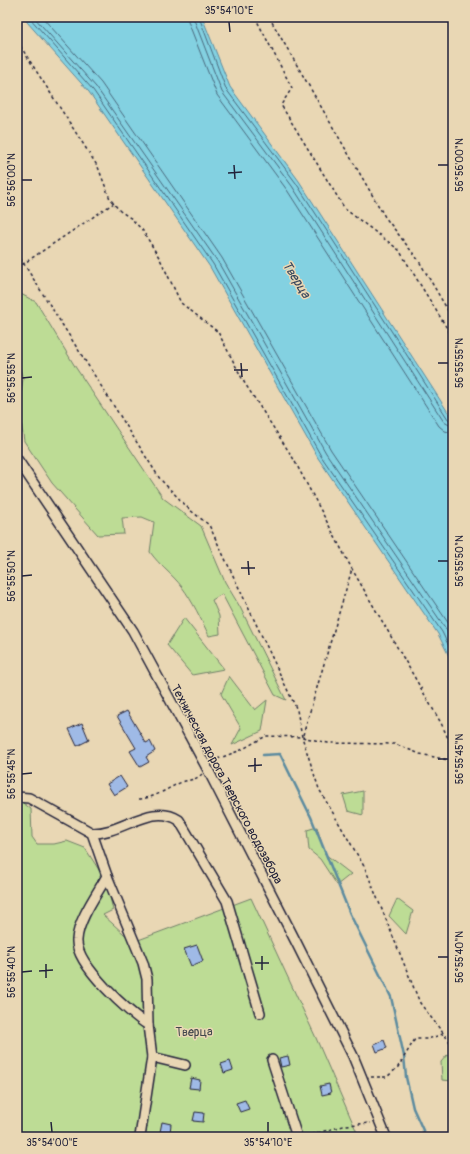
<svg xmlns="http://www.w3.org/2000/svg" width="470" height="1154" font-family="Pangolin,sans-serif">
<style>
.green{fill:#bddc95;stroke:#707f68}
.water{fill:#83d1e1;stroke:#5c8b9f}
.lines{fill:none;stroke-linecap:round;stroke-linejoin:round}
.shore{stroke:#49687d;stroke-width:1}
.stream{stroke:#5c8b9f;stroke-width:2.5}
.building{fill:#9fbae6;stroke:#22223b}
.minor-casing{stroke:#22223b;stroke-width:12}
.path{stroke:#22223b;stroke-width:1.5;stroke-dasharray:3 3;stroke-linecap:butt}
.minor{stroke:#e9d7b4;stroke-width:9}
.ticks{fill:none;stroke:#22223b;stroke-width:1.5}
.labels{text-anchor:middle;stroke-width:3;stroke-linejoin:round;paint-order:stroke}
.street-label{font-size:12px;fill:#22223b;stroke:#e9d7b4}
.park-label{font-size:12px;fill:#41474d;stroke:#e9d7b4}
.water-label{font-size:13px;font-style:italic;fill:#35455c;stroke:#e9d7b4}
.neatline{fill:none;stroke:#22223b;stroke-width:1.5}
.ticks-label{font-size:10px;text-anchor:middle;fill:#22223b}
</style>
<rect width="100%" height="100%" fill="#e9d7b4"/>
<filter id="ink" filterUnits="userSpaceOnUse"><feTurbulence type="fractalNoise" baseFrequency=".025" numOctaves="2"/><feDisplacementMap in="SourceGraphic" scale="8" xChannelSelector="R" yChannelSelector="G"/><feConvolveMatrix kernelMatrix="1 2 1 2 8 2 1 2 1" color-interpolation-filters="sRGB"/></filter>
<g filter="url(#ink)">
<g class="green">
<path d="M17 292 36 302 76 368 163 498 201 526 225 582 240 607 286 700 275 695 222 594 212 600 219 616 220 634 209 636C201 619 193 602 182 587 172 574 160 566 150 552L154 522 142 517 122 518 124 534 98 535 52 483 24 441 19 408 23 379 19 365 17 363Z"/>
<path d="M184 618 224 669 192 675 167 645Z"/>
<path d="M229 676 255 710 267 700 262 731 232 745 241 728 221 694Z"/>
<path d="M363 791V815L348 811 343 795Z"/>
<path d="M19 800 31 809 32 837 37 844H54L67 841 85 848 106 881 113 910 103 915 133 942 251 898 316 1038 359 1137H17V802Z"/>
<path d="M317 827 325 854 351 874 337 885 320 859 309 850 307 830Z"/>
<path d="M397 899 413 911 406 934 389 916Z"/>
<path d="M447 1055 453 1059V1081L442 1080 441 1062Z"/>
</g>
<path class="water" d="M25 17H202L230 87 299 181 453 420V664L438 634 318 458 210 267 89 92 27 22Z"/>
<g class="lines">
<g class="shore">
<path d="M29 17 93 90 213 264 321 456 442 632 453 655"/>
<path d="M34 17 96 87 218 262 326 453 446 629 453 644"/>
<path d="M42 17 101 83 222 258 331 450 453 630"/>
<path d="M187 17 189 24 217 95 287 190 439 426 445 431 453 433"/>
<path d="M193 17 222 92 292 186 444 422 453 427"/>
<path d="M199 17 226 89 296 183 448 419 453 422"/>
</g>
<path class="stream" d="M263 755 280 754 311 817 350 914 391 997 404 1056 406 1077 413 1108 426 1137"/>
</g>
<g class="building">
<path d="M127 711 146 743 150 741 155 751 146 757 149 762 140 767 130 751 136 748 117 716Z"/>
<path d="M82 723 89 740 77 746 69 729Z"/>
<path d="M120 776 127 787 114 795 107 784Z"/>
<path d="M197 945 203 961 191 966 184 949Z"/>
<path d="M384 1040 387 1048 377 1052 374 1044Z"/>
<path d="M288 1056 290 1065 281 1067 279 1058Z"/>
<path d="M230 1061 233 1070 224 1073 221 1064Z"/>
<path d="M191 1078 200 1080 199 1089 189 1088Z"/>
<path d="M329 1084 331 1093 322 1095 320 1086Z"/>
<path d="M245 1100 249 1109 240 1112 236 1103Z"/>
<path d="M195 1112 204 1113 203 1122 193 1121Z"/>
<path d="M162 1122 171 1124 170 1133 160 1132Z"/>
</g>
<g class="lines">
<g class="minor-casing">
<g id="minor">
<path d="M17 459 133 631 208 770 296 942 353 1056 386 1137"/>
<path d="M17 797 29 798 92 833 107 876C97 894 78 920 77 940 75 964 129 1013 148 1025L152 1057 185 1065"/>
<path d="M92 833C122 834 151 802 179 820L227 901 260 1013"/>
<path d="M107 876 143 963 147 979 148 1025"/>
<path d="M272 1060 297 1137"/>
<path d="M140 1137 152 1057"/>
</g>
</g>
<g class="path">
<path d="M255 17 292 88 281 105 345 209 399 250 453 338"/>
<path d="M269 17 385 217 419 261 453 319"/>
<path d="M17 41 98 167 110 199 120 211 132 219 143 231 160 259 181 303 218 332 244 382 293 458 352 569 441 723 453 749"/>
<path d="M17 253 160 479 190 510 209 525 297 710 302 737 319 789 365 868 420 1003 453 1046"/>
<path d="M17 268 114 203"/>
<path d="M303 735 352 569"/>
<path d="M212 761 241 750 266 736 302 737 328 743 395 744 420 754 453 761"/>
<path d="M139 799C156 798 167 788 182 782 191 779 194 781 202 774"/>
<path d="M371 1077H387L398 1067 415 1039H428L443 1034"/>
<path d="M306 1136 347 1125 371 1123"/>
</g>
<use href="#minor" class="minor"/>
</g>
</g>
<path class="ticks" d="M229 22 230 32M234 165 235 179M438 165H448M228 173 242 172M22 180H32M241 363 242 377M438 363H448M234 370H248M22 378 32 377M248 561 249 575M438 561H448M241 568H255M22 576 32 575M255 758V772M438 759H448M248 766 262 765M22 774 32 773M262 956V970M438 957H448M255 963H269M46 964V978M39 971 53 970M22 972 32 971M51 1122 52 1132M268 1122V1132"/>
<g class="labels">
<g class="street-label">
<text transform="translate(227 784) rotate(62)" y="4">Техническая дорога Тверского водозабора</text>
</g>
<g class="park-label">
<text x="194" y="1036">Тверца</text>
</g>
<g class="water-label">
<text transform="translate(297 279) rotate(58)" y="5">Тверца</text>
</g>
</g>
<rect width="470" height="1154" fill="none" stroke="#e9d7b4" stroke-width="44"/>
<rect x="22" y="22" width="426" height="1110" class="neatline"/>
<g class="ticks-label">
<text x="229" y="14">35°54'10"E</text>
<text transform="translate(459 165) rotate(-90)" y="4">56°56'00"N</text>
<text transform="translate(11 180) rotate(-90)" y="4">56°56'00"N</text>
<text transform="translate(459 363) rotate(-90)" y="4">56°55'55"N</text>
<text transform="translate(11 378) rotate(-90)" y="4">56°55'55"N</text>
<text transform="translate(459 561) rotate(-90)" y="4">56°55'50"N</text>
<text transform="translate(11 576) rotate(-90)" y="4">56°55'50"N</text>
<text transform="translate(459 759) rotate(-90)" y="4">56°55'45"N</text>
<text transform="translate(11 774) rotate(-90)" y="4">56°55'45"N</text>
<text transform="translate(459 957) rotate(-90)" y="4">56°55'40"N</text>
<text transform="translate(11 972) rotate(-90)" y="4">56°55'40"N</text>
<text x="52" y="1146">35°54'00"E</text>
<text x="268" y="1146">35°54'10"E</text>
</g>
</svg>
